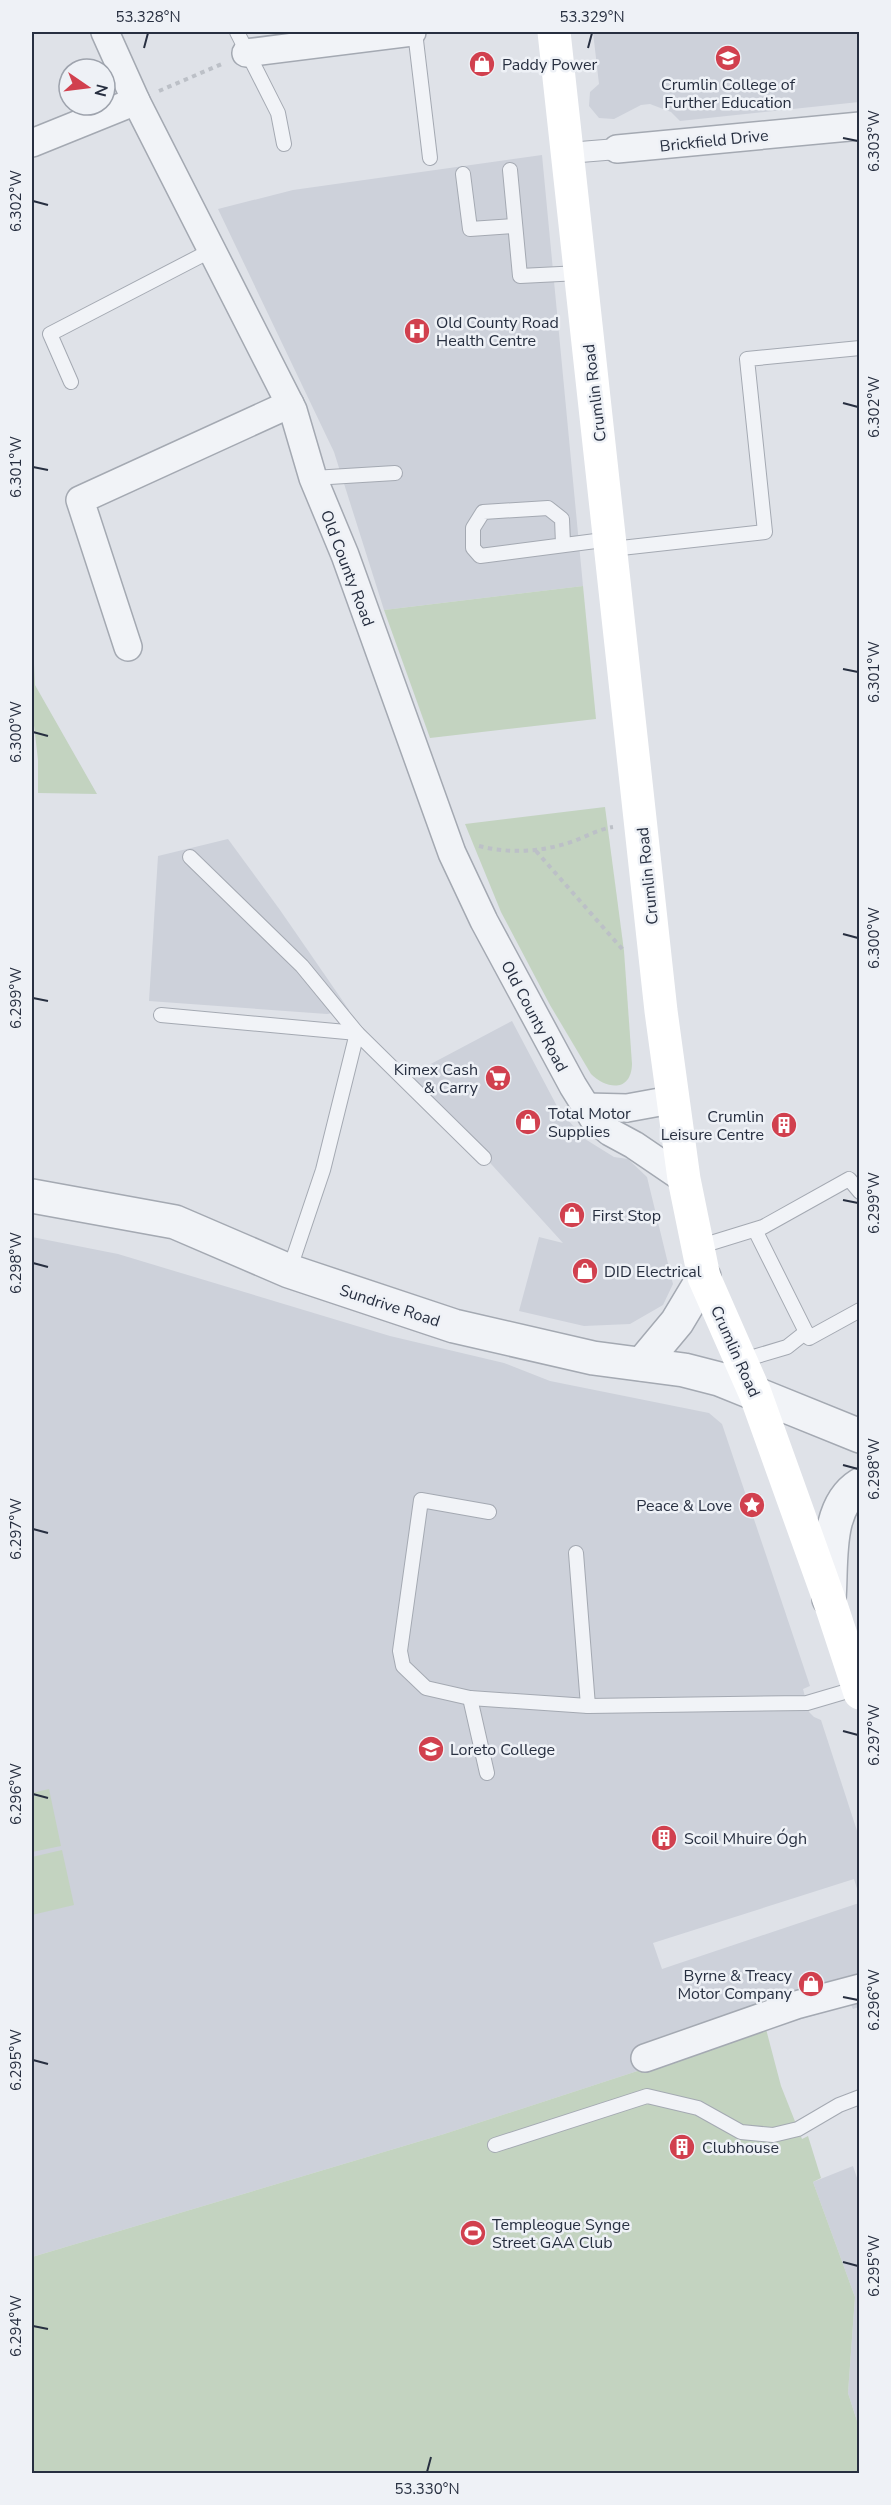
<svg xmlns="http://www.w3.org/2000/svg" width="891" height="2505" font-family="'Nunito Sans',sans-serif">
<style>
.built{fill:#cdd1da}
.green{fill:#c3d3c0}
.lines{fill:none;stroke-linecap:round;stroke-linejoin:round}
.service-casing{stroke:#a4a9b2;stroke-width:16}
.pedestrian-casing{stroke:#a4a9b2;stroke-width:22}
.minor-casing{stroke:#a4a9b2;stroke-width:30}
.tertiary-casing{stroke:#a4a9b2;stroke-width:36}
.path{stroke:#bcc0c7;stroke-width:4;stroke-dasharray:4.5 4.5;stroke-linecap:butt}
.service{stroke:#f1f3f7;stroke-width:14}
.pedestrian{stroke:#f1f3f7;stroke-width:20}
.minor{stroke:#f1f3f7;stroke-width:27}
.tertiary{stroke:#f1f3f7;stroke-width:33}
.secondary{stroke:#fff;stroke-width:33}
.ticks{fill:none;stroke:#272f40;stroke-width:2}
.labels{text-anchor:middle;stroke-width:5;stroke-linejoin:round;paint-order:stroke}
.poi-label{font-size:16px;fill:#272f40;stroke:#eef1f6;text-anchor:start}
.street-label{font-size:16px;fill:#272f40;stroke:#eef1f6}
.neatline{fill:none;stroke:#272f40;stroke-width:2}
.ticks-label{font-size:15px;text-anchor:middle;fill:#272f40}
</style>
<rect width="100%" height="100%" fill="#dfe2e8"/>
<g class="built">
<path d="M593 32H859V102L680 121 671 112 650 104 641 105 614 119 599 118 589 106 590 92 599 84Z"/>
<path d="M542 155 583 586 384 610 334 452 218 209 293 190Z"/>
<path d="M228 839 280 910 349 1010 327 1014 149 1001 158 856Z"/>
<path d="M512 1021 559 1110 585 1139 614 1157 628 1159 647 1177 673 1284 663 1305 630 1324 584 1326 519 1311 539 1237 563 1243 410 1075Z"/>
<path d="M32 1237 118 1254 390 1336 504 1363 550 1381 709 1413 722 1424 810 1686 803 1689 809 1712 814 1717 821 1720 859 1837V1895L854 1879 653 1943 662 1969 859 1903V2007L853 2009 851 2005 766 2029 444 2134 32 2257Z"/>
<path d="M853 2166 859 2184V2427L848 2393 855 2297 813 2182Z"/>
</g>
<g class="green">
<path d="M583 586 596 719 430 738 384 610Z"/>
<path d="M32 622 35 685 97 794 38 793V760L32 708Z"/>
<path d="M605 807 624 951 632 1064C631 1093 606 1089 591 1074L550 1005 501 912 465 824Z"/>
<path d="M49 1789 61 1846 32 1852V1793Z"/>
<path d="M62 1850 74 1905 32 1915V1857Z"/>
<path d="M766 2029 781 2086 802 2139 808 2136 821 2178 813 2182 855 2297 848 2393 859 2427V2473L32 2474V2257L444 2134Z"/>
</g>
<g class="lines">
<g class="service-casing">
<g id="service">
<path d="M237 32 278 113 284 144"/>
<path d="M415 32 430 158"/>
<path d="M510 170 520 276 580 273"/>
<path d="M463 174 470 229 515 226"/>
<path d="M71 382 50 334 212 250"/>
<path d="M313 478 395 473"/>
<path d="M563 544 562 519 548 508 483 512 473 528V548L480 556 611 539"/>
<path d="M612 549 765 532 747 359 860 348"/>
<path d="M190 857 302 966 357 1033 484 1158"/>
<path d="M161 1015 357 1033 323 1170 289 1271"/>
<path d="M755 1230 809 1338 860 1310"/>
<path d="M698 1247 763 1227 849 1179 860 1192"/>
<path d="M740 1361 787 1347 806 1332"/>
<path d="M489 1512 421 1500 400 1651 403 1666 426 1688 470 1698 588 1706"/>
<path d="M576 1553 588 1706 807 1703 858 1688"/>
<path d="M470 1698 487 1773"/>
<path d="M495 2145 647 2096 698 2108 741 2132 773 2135 798 2129 839 2105 860 2097"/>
</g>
</g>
<g class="pedestrian-casing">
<path id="pedestrian" d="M568 153 617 149"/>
</g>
<g class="minor-casing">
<g id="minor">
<path d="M105 32 136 101 293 410 313 478 345 555 452 853 484 921 573 1086 593 1118 610 1132 634 1145 684 1179"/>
<path d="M246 53 412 32"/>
<path d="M32 143 136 101"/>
<path d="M617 149 860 126"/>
<path d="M128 647 80 500 290 404"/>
<path d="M586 1107 627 1108 671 1100"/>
<path d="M645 2058 796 2005 860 1988"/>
</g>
</g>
<g class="tertiary-casing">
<g id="tertiary">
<path d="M32 1196 175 1222 289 1271 454 1326 593 1358 684 1370 719 1379 860 1436"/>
<path d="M642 1364 677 1322 704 1277"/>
<path d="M829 1599C832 1562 825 1507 860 1485"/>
</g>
</g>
<g class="path">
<path d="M159 91 224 63"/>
<path d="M479 846C511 854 543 852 574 841 587 836 600 829 613 827"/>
<path d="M536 851 624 951"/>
</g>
<use href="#service" class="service"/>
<use href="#pedestrian" class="pedestrian"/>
<use href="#minor" class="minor"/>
<use href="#tertiary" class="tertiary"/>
<path class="secondary" d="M554 32 661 1011 684 1179 704 1277 755 1393 829 1599 860 1693"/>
</g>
<path class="ticks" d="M144 48 148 33M588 48 592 33M843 138 858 141M33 201 48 205M843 403 858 407M33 467 48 470M843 669 858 672M33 732 48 736M843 934 858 938M33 998 48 1001M843 1200 858 1203M33 1263 48 1267M843 1465 858 1469M33 1529 48 1533M843 1731 858 1735M33 1794 48 1798M843 1997 858 2000M33 2060 48 2064M843 2262 858 2266M33 2326 48 2329M427 2472 431 2457"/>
<defs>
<g id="university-disc" transform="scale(1.35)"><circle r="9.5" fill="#d1404e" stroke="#eef1f6"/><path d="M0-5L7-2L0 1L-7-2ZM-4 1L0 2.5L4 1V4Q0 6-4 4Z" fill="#fff"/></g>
<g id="shop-disc" transform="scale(1.35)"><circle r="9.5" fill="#d1404e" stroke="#eef1f6"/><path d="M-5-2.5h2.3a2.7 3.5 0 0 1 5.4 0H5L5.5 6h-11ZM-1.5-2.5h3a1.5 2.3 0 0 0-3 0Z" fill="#fff"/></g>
<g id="hospital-disc" transform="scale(1.35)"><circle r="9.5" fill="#d1404e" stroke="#eef1f6"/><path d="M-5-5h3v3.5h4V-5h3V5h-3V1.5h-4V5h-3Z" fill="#fff"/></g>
<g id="supermarket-disc" transform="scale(1.35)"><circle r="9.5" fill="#d1404e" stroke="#eef1f6"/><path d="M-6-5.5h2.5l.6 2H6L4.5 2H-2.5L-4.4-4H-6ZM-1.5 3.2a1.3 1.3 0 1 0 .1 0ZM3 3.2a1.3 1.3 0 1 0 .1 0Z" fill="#fff"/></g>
<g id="building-disc" transform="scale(1.35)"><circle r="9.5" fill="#d1404e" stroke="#eef1f6"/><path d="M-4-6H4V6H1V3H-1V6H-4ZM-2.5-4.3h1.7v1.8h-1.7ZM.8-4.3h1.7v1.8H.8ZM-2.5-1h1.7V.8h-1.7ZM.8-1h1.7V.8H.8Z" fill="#fff"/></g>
<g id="sight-disc" transform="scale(1.35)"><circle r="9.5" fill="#d1404e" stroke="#eef1f6"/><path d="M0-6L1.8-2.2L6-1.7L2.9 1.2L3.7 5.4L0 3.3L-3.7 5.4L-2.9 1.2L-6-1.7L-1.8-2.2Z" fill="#fff"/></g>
<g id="school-disc" transform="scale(1.35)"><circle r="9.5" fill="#d1404e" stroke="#eef1f6"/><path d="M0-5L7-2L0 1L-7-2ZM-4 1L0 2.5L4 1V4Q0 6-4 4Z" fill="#fff"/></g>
<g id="stadium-disc" transform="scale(1.35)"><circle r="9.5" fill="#d1404e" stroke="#eef1f6"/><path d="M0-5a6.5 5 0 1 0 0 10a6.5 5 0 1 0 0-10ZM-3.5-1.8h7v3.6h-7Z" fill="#fff"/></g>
</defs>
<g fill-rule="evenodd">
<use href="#university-disc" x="728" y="58"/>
<use href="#shop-disc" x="482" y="64"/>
<use href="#hospital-disc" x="417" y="331"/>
<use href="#supermarket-disc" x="498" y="1078"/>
<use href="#shop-disc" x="528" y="1122"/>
<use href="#building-disc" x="784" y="1125"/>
<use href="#shop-disc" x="572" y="1215"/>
<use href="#shop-disc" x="585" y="1271"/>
<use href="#sight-disc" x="752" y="1505"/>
<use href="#school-disc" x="431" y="1749"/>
<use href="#building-disc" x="664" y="1838"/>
<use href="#shop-disc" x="811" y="1984"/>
<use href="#building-disc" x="682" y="2147"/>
<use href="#stadium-disc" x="473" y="2233"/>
</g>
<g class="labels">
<g class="poi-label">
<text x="502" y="70">Paddy Power</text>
<text x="728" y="90" text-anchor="middle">Crumlin College of<tspan x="728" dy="18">Further Education</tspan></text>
<text x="436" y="328">Old County Road<tspan x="436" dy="18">Health Centre</tspan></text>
<text x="478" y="1075" text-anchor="end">Kimex Cash<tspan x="478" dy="18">&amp; Carry</tspan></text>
<text x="548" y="1119">Total Motor<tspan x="548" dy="18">Supplies</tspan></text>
<text x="764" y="1122" text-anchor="end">Crumlin<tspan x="764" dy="18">Leisure Centre</tspan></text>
<text x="592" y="1221">First Stop</text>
<text x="604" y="1277">DID Electrical</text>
<text x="732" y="1511" text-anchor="end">Peace &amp; Love</text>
<text x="450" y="1755">Loreto College</text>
<text x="684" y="1844">Scoil Mhuire Ógh</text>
<text x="792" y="1981" text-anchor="end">Byrne &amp; Treacy<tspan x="792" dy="18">Motor Company</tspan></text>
<text x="702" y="2153">Clubhouse</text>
<text x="492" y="2230">Templeogue Synge<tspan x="492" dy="18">Street GAA Club</tspan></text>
</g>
<g class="street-label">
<text transform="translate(714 140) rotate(-6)" y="6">Brickfield Drive</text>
<text transform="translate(594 393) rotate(-97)" y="6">Crumlin Road</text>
<text transform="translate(348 568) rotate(69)" y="6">Old County Road</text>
<text transform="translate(647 876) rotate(-96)" y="6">Crumlin Road</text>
<text transform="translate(535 1016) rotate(62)" y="6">Old County Road</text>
<text transform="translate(390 1305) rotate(18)" y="6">Sundrive Road</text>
<text transform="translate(736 1351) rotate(66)" y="6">Crumlin Road</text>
</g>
</g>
<rect width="891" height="2505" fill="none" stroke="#eef1f6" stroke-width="66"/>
<g transform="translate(87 87) rotate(104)"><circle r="28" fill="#eef1f6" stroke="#9ea3ad" stroke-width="1.5"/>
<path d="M0-4.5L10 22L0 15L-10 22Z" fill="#d1404e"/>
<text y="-9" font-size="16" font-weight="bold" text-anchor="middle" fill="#272f40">N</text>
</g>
<rect x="33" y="33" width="825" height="2439" class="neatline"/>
<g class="ticks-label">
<text x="148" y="22">53.328°N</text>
<text x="592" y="22">53.329°N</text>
<text transform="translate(874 141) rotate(-90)" y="5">6.303°W</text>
<text transform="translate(16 201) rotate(-90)" y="5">6.302°W</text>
<text transform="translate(874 407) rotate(-90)" y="5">6.302°W</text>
<text transform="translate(16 467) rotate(-90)" y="5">6.301°W</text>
<text transform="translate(874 672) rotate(-90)" y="5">6.301°W</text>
<text transform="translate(16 732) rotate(-90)" y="5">6.300°W</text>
<text transform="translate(874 938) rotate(-90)" y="5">6.300°W</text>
<text transform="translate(16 998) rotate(-90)" y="5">6.299°W</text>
<text transform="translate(874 1203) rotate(-90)" y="5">6.299°W</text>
<text transform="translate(16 1263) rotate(-90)" y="5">6.298°W</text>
<text transform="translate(874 1469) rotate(-90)" y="5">6.298°W</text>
<text transform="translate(16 1529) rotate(-90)" y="5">6.297°W</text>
<text transform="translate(874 1735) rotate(-90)" y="5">6.297°W</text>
<text transform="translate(16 1794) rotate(-90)" y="5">6.296°W</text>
<text transform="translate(874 2000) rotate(-90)" y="5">6.296°W</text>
<text transform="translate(16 2060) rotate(-90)" y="5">6.295°W</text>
<text transform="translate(874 2266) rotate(-90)" y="5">6.295°W</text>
<text transform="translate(16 2326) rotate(-90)" y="5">6.294°W</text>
<text x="427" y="2494">53.330°N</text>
</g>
</svg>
